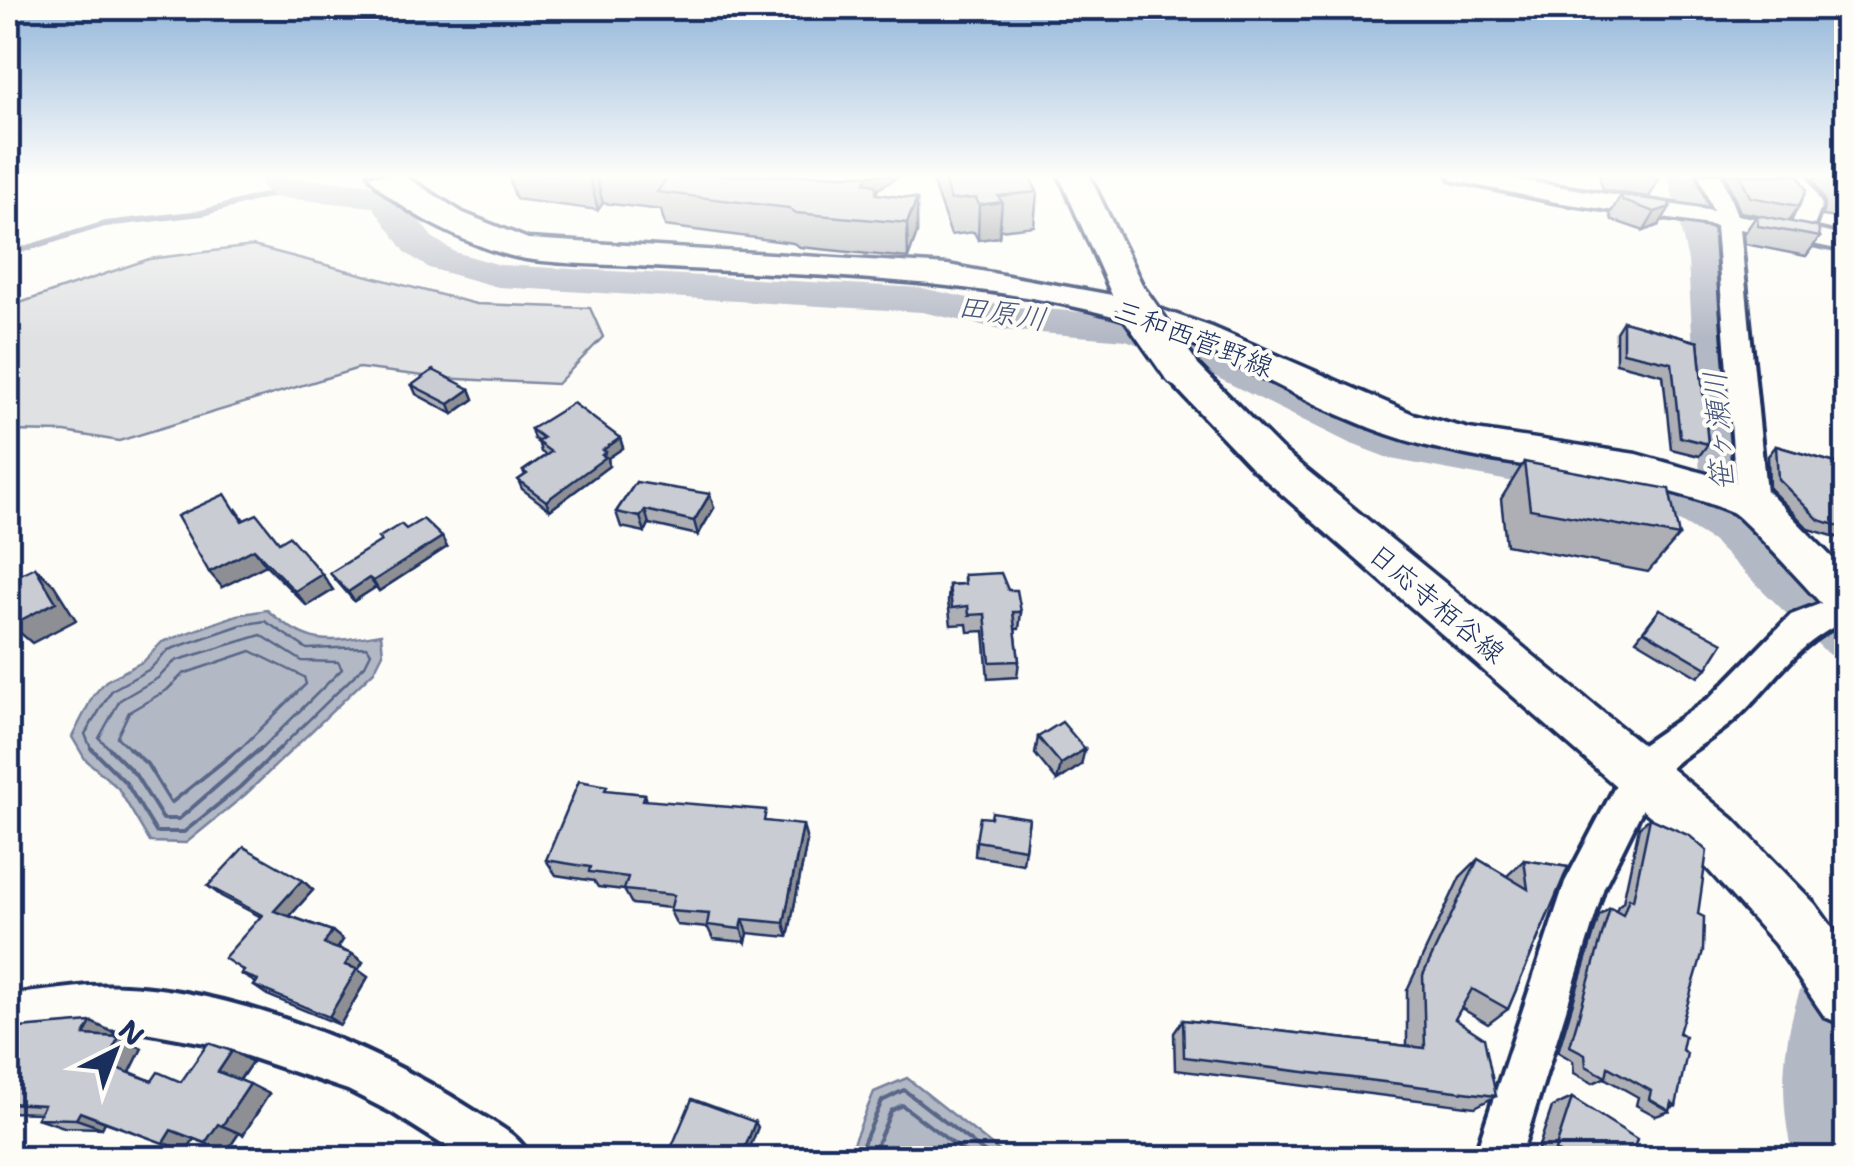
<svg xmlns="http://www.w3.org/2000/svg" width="1854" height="1166" font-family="'Shantell Sans','Klee One',sans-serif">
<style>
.green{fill:#e0e1e3;stroke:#7e88a0;stroke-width:2.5}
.water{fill:#b3b8c5;stroke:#76819c;stroke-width:2.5}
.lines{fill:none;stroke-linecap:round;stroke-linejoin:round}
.shore-far1{stroke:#586687;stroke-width:2.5}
.shore{stroke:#586687;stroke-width:4}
.stream{stroke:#76819c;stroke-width:6}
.river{fill:#b3b8c5;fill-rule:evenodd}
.minor-casing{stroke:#1b2f5e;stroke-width:8}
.secondary-casing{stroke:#1b2f5e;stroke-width:7}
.minor{fill:#fdfcf7;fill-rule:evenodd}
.secondary{fill:#fdfcf7;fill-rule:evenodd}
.secondary-bridge-casing{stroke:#1b2f5e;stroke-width:41;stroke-linecap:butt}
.secondary-bridge{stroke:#fdfcf7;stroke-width:35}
.wall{fill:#adafb5;stroke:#1b2f5e;stroke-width:2.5}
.shaded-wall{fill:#8d8f94;stroke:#1b2f5e;stroke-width:2.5}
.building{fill:#c9ccd3;stroke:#1b2f5e;stroke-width:2.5}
.labels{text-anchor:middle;stroke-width:8;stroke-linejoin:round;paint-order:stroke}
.street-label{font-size:28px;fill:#1b2f5e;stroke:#fdfcf7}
.water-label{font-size:30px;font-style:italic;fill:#49587d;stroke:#fdfcf7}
</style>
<rect width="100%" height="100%" fill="#fdfcf7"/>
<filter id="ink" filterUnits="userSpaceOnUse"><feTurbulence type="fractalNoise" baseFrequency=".01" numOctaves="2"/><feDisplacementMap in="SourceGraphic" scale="20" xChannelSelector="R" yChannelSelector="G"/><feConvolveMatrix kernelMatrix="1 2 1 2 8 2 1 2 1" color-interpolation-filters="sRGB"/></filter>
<g filter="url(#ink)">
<path class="green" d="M253 246 476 304 590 308 603 337 557 384 440 378 359 368 119 441 65 432 8 431V307L149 259Z"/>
<g class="water">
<path d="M267 610C311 647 326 643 381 634L383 653 374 671 246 794 186 843 150 842 118 788 85 759 72 737 93 696 106 681 144 661 162 642 237 615Z"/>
<path d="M907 1078 1008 1158H847L874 1092Z"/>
</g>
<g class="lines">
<g class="shore-far1">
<path d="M92 751 85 734 112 690 150 669 168 650 241 625 265 621 307 649 367 647 371 653 365 665 277 751"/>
<path d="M112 751 99 738 120 700 158 678 175 661 261 635 302 661 338 662 342 669 259 751"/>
<path d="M132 751 117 737 129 712 167 690 183 674 251 651 304 677 306 684 238 751"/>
</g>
<g class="shore">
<path d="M91 748 126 783 156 832H184L240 787 280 748"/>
<path d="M109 748 135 774 163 819H179L261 748"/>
<path d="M129 748 147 764 171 803 240 748"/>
<path d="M857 1158 882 1101 904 1090 992 1158"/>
<path d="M871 1158 891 1111 902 1105 972 1158"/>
</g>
<path class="stream" d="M8 254 105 224 202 213 285 190"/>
<g class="river">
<path d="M261 175 368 184 397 193 432 237 455 252 500 265 922 288 1005 306 1132 316 1226 349 1414 434 1644 473 1701 493 1688 261 1668 175H1702L1726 261 1752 521 1846 608V660L1828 654 1712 541 1681 522 1637 505 1391 459 1349 443 1196 367 1126 340 1005 330 922 312 498 287 429 268 406 253 373 207 273 197 260 184Z"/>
<path d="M1846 927V1158H1793C1774 1078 1786 1009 1823 936Z"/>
</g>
<g class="minor-casing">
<g id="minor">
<path d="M1449 175H1488L1713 211 1699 175H1721L1737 215 1791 225 1800 205 1784 175H1806L1822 205 1813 229 1846 237V251L1740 229 1767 502 1763 510 1752 513 1741 510 1737 502 1716 226 1556 202 1452 180Z"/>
<path d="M1846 594V621C1794 644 1778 680 1738 717 1711 742 1676 756 1654 786L1604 887 1520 1158H1474L1565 882 1628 762 1639 747 1711 697 1791 615Z"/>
<path d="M88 986C211 979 370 1043 473 1110 494 1124 520 1134 530 1158H464L393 1113 348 1090 211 1044 134 1030 99 1029 8 1039V995Z"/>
</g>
</g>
<g class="secondary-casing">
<g id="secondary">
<path d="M369 175H403L463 213 528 239 948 265 1112 295 1059 175H1089L1149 299 1145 304 1212 327 1413 414 1469 429 1636 454 1767 491 1846 572V618L1830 613C1816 598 1741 515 1732 512 1622 467 1499 473 1387 434 1294 401 1209 342 1113 316 963 276 805 276 652 267 610 264 567 265 526 259 482 252 394 212 369 175Z"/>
<path d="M1181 358 1194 361 1281 449 1733 819 1815 904 1846 947V1026L1825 1017 1775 944 1695 855 1253 469 1168 379 1162 370 1168 361Z"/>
</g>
</g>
<use href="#minor" class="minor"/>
<use href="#secondary" class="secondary"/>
<g class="secondary-bridge-casing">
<path id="secondary-bridge" d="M1131 299 1181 370"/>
</g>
<use href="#secondary-bridge" class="secondary-bridge"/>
</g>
<g class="wall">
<path d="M508 175H901L878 189 876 194 917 199V233L908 258 800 247 793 243 665 226 661 210 603 203 598 210 516 199Z"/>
<path d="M930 175H1029L1037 192 1034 226 1000 230 999 237 978 240 974 232 951 235Z"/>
<path d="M1599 175H1659L1660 178 1649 197 1603 190Z"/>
<path d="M1725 175H1798L1799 206 1789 221 1820 237 1806 256 1745 244 1744 234 1757 215 1740 212Z"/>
<path d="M1817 175H1846V219L1822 216 1825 203 1813 180Z"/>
<path d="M1621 195 1669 202 1659 225 1644 231 1612 220 1610 214Z"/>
<path d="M1623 321 1698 342 1708 444 1699 456 1671 449 1663 375 1616 363V332Z"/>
<path d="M412 385 470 389 474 399 453 414 416 394Z"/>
<path d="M531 429 620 438 623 448 608 458 609 466 550 510 522 489 518 480 525 475 523 471 546 455 541 452 538 441 534 439Z"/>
<path d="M1776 446 1846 466V540L1809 529 1769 488 1768 456Z"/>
<path d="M1524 462 1679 536 1648 572 1506 545 1501 499Z"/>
<path d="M636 482 714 508 698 535 649 524 645 532 621 527 616 512Z"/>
<path d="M237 510 244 520 279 542 322 574 333 590 307 606 266 565 222 587Z"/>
<path d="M406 529 447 547 379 591 376 587 354 601 330 573Z"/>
<path d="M964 575 1008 590 1021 612 1019 629H1015L1019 661 1017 677 988 679 984 631 968 632 967 624 951 625 948 602 949 585 964 584Z"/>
<path d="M1660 609 1707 668 1698 677 1636 640Z"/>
<path d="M1038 737 1081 765 1057 781 1035 754Z"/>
<path d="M609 791 645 794 647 801 770 822 807 841 788 937 748 933 746 942 713 939 708 928 677 925 670 911V908L632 904 624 890 598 887 594 881 556 875 546 860Z"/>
<path d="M991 818H1029L1023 864 975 856 976 841Z"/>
<path d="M1650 818 1682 1050 1676 1106 1670 1108V1111L1656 1116 1636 1105 1638 1097 1604 1078 1593 1083 1574 1073 1573 1061 1558 1052 1599 916 1610 908 1616 911 1618 906 1623 902 1639 827Z"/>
<path d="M1478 859 1507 876 1524 860 1568 867 1508 1009 1488 1024 1461 1008 1455 1019 1496 1096 1475 1107 1175 1070 1174 1033 1183 1020 1407 1046V990L1460 877Z"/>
<path d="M302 880 313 890 290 916 332 931 343 940 338 948 352 954 363 962 358 970 368 977 340 1025 267 995 254 986 256 983 241 974 261 917 221 896 208 886Z"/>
<path d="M8 1029 115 1033 113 1037 142 1048 130 1072 152 1081 181 1082 252 1062 240 1080 269 1094 243 1135 239 1133 227 1151 194 1139 186 1151 105 1122 102 1128 64 1127 37 1118 40 1113 8 1112Z"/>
<path d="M1572 1098 1632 1154 1638 1158H1535L1552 1107Z"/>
</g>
<g class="shaded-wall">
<path d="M589 175H596L603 203 598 210Z"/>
<path d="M868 175H901L878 189 876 194 865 182Z"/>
<path d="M917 199V233L908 258 907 223Z"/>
<path d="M1002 202 999 237 978 240 979 205Z"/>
<path d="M1670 207 1659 225 1644 231 1655 212Z"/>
<path d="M470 389 474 399 453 414 449 404Z"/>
<path d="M620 438 623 448 608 458 609 466 550 510 546 501 603 450Z"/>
<path d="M710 494 714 508 698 535 694 521Z"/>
<path d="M645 510 649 524 645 532 640 517Z"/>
<path d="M442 537 447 547 379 591 373 581Z"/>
<path d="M254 549 266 565 222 587 209 572Z"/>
<path d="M35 567 54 585 76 620 32 643 11 625Z"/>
<path d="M322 574 333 590 307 606 295 591Z"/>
<path d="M369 578 376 587 354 601 348 592Z"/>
<path d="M1085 749 1081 765 1057 781 1061 764Z"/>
<path d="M803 825 807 841 788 937 784 923Z"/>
<path d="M302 880 313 890 286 920 274 911Z"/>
<path d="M743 919 748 933 746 942 741 929Z"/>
<path d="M332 931 343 940 335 952 324 944Z"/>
<path d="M352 954 363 962 358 970 368 977 340 1025 329 1017 345 965Z"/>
<path d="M91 1022 115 1033 108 1046 84 1035Z"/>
<path d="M119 1037 142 1048 129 1074 105 1064Z"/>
<path d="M232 1051 252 1062 238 1082 218 1072Z"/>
<path d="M250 1084 269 1094 243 1135 222 1126Z"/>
<path d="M80 1112 105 1122 102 1128 76 1119Z"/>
<path d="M755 1122 758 1127 746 1158H741Z"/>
<path d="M218 1124 239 1133 227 1151 205 1143Z"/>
<path d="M171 1130 194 1139 186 1151 163 1143Z"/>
</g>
<g class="building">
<path d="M647 175H868L865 182 876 186V194L917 199 907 223 796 213 789 208 657 192 668 177Z"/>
<path d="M942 175H1029L1037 192 998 196 1002 202 979 205 976 198 951 200Z"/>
<path d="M1638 175H1659L1660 178Z"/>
<path d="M1740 175H1798L1806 190 1799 206 1750 197Z"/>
<path d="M1834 175H1846V198L1836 197 1839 185Z"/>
<path d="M1621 195 1669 202 1670 207 1655 212 1623 201Z"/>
<path d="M1757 215 1818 227 1820 237 1758 226Z"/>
<path d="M1623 321 1698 342 1708 444 1680 437 1672 363 1623 352Z"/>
<path d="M433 370 470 389 449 404 412 385Z"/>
<path d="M573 403 620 438 603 450 606 452 602 455 606 457 546 501 518 480 527 474 523 471 551 452 537 442 543 438 531 429Z"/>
<path d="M1776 446 1846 466V528L1819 520 1778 479Z"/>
<path d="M1524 462 1669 489 1679 536 1530 509Z"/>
<path d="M636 482 710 494 694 521 645 510 640 517 616 512Z"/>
<path d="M225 494 242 521 257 514 279 542 289 536 322 574 295 591 254 549 209 572 177 516Z"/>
<path d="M423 519 442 537 373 581 369 578 348 592 330 573 381 541 378 538 401 524 406 529Z"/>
<path d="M35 567 56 602 11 625 8 618V580Z"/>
<path d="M1001 573 1008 590H1017L1021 612H1013L1019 661 990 662 985 614 969 615 968 606 952 608 949 585 965 584 964 575Z"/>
<path d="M1660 609 1723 643 1707 668 1644 631Z"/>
<path d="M1062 722 1085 749 1061 764 1038 737Z"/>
<path d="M579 781 607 786 605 790 645 794 643 800 766 810 764 821 803 825 784 923 743 919 741 929 707 925 709 914 670 911 674 895 624 890 628 877 589 872 590 867 546 860Z"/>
<path d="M992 812 1029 818 1025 849 976 841 980 817 991 818Z"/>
<path d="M1650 818 1690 836 1707 851 1698 914 1704 917 1703 951 1679 1033 1685 1036 1682 1050 1687 1053 1676 1106 1672 1103 1670 1111 1649 1099 1651 1091 1608 1067 1606 1077 1586 1066 1585 1054 1570 1046 1610 908 1623 915 1629 898 1633 900Z"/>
<path d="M244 847 302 880 274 911 332 931 324 944 352 954 345 965 357 969 329 1017 254 986 258 980 241 974 244 971 224 958 262 915 208 886Z"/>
<path d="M1478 859 1528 889 1524 860 1568 867 1508 1009 1472 989 1455 1019 1484 1038 1496 1096 1184 1057 1183 1020 1425 1048 1423 975Z"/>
<path d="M91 1022 84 1035 119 1037 105 1064 152 1081 158 1072 181 1082 208 1043 232 1051 218 1072 250 1084 222 1126 218 1124 205 1143 171 1130 163 1143 80 1112 76 1119 37 1118 44 1105 8 1103V1029Z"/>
<path d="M1572 1098 1637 1139 1632 1154 1638 1158H1566L1555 1150Z"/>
<path d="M692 1099 755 1122 741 1158H667Z"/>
</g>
</g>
<linearGradient id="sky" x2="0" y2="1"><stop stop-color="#93b6da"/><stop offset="0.52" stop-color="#fefefb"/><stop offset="1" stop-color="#fefefb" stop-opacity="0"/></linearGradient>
<rect width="1854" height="338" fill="url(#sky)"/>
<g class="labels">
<g class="street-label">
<text transform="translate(1194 338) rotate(21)" y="10">三和西菅野線</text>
<text transform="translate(1437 603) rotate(40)" y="10">日応寺栢谷線</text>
</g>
<g class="water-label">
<text transform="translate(1002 313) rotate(9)" y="10">田原川</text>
<text transform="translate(1719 431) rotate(-94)" y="10">笹ヶ瀬川</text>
</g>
</g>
<rect width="1854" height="1166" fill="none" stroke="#fdfcf7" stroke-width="40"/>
<rect x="20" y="20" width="1814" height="1126" fill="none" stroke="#1b2f5e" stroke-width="4" filter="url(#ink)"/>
<g transform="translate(115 1051) rotate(42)" stroke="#fdfcf7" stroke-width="8" paint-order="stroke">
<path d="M0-8L18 38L0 25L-18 38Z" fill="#1b2f5e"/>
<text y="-15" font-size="28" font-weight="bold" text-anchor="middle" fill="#1b2f5e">N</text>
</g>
</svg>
